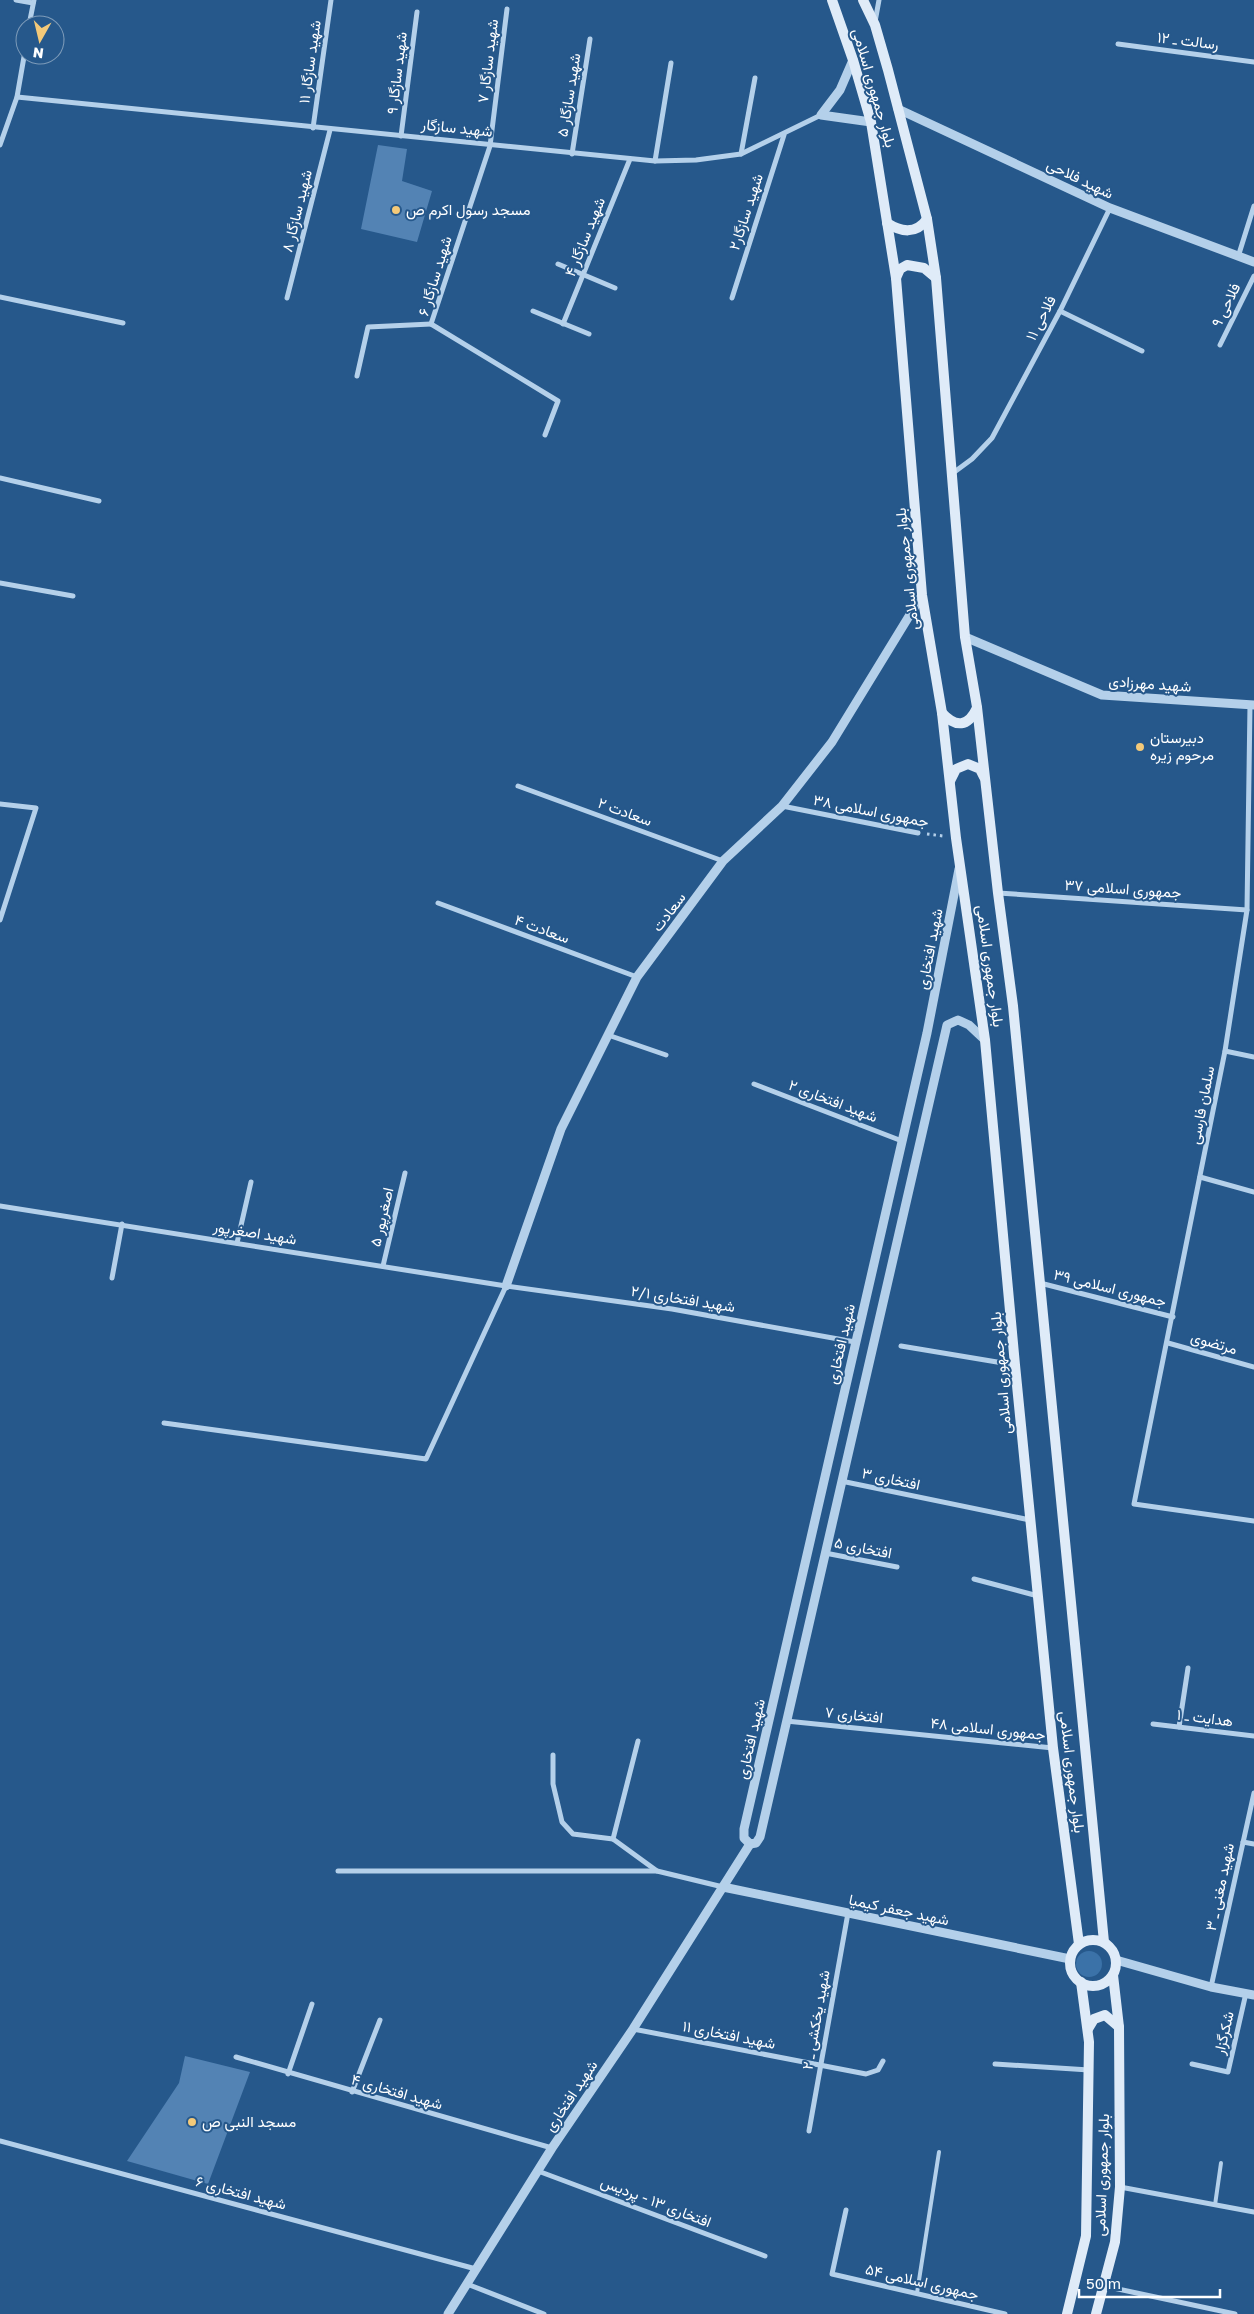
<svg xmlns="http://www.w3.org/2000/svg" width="1254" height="2314" font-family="'Golos Text',Vazirmatn,sans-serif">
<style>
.green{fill:#3b72a8}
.building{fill:#5383b4}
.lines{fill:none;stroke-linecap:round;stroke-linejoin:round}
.path{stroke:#b4d0ea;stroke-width:3;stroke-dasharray:2.5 4;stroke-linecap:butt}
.service{stroke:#b4d0ea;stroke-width:4}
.minor{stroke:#b4d0ea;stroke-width:5}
.tertiary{stroke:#b4d0ea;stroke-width:9}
.secondary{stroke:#dfebf8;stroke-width:10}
.poi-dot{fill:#f3c979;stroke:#26588b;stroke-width:2}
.labels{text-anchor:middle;stroke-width:4;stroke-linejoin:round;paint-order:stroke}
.street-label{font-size:15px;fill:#fff;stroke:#26588b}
.poi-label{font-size:15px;fill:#fff;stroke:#26588b;text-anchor:start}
</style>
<rect width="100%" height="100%" fill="#26588b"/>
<circle class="green" cx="1089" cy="1964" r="13"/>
<g class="building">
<path d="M378 145 407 149 402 181 432 191 417 242 361 229Z"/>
<path d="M185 2056 250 2072 208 2184 127 2161 179 2083Z"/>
</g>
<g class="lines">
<path class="path" d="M927 834 943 836"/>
<g class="service">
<path d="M1215 2205 1221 2163"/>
<path d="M917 2293 939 2152"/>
</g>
<g class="minor">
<path d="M16 0 33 3"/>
<path d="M507 9 490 146 431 324 558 401 545 435"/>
<path d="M875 22 879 0"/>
<path d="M29 25 34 0"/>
<path d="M1118 44 1254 62"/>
<path d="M17 97 655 161 696 160 741 154 821 115"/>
<path d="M313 128 331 0"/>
<path d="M401 136 417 12"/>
<path d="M0 145 17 97 25 51"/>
<path d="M572 154 590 39"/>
<path d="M741 154 755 78"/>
<path d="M655 161 671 63"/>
<path d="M1238 257 1254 206"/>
<path d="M558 264 615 288"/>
<path d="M0 297 123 323"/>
<path d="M287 298 330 130"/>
<path d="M732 298 784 135"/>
<path d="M533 311 589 334"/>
<path d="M1060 311 1142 351"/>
<path d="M563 324 630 159"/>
<path d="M1220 345 1254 276"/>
<path d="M357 376 368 327 431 324"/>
<path d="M953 473 972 459 992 438 1060 311 1110 208"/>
<path d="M0 478 99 501"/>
<path d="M0 583 73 596"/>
<path d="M1250 705 1247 910 1225 1051 1134 1504 1254 1521"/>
<path d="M518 786 723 861"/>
<path d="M0 804 36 808 0 920"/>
<path d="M782 806 918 833"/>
<path d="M998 893 1247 910"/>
<path d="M438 903 637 977"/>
<path d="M608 1035 666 1055"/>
<path d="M1225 1051 1254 1057"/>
<path d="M754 1084 902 1141"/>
<path d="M1200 1177 1254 1192"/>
<path d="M0 1206 506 1286 672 1309 855 1342"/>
<path d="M237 1243 251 1182"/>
<path d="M383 1266 405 1173"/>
<path d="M112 1278 122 1224"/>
<path d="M1040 1283 1173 1317"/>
<path d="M1168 1343 1254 1367"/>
<path d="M901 1346 1015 1365"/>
<path d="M164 1423 426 1459 506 1286"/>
<path d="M841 1481 1030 1520"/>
<path d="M825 1553 897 1567"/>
<path d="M974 1579 1038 1596"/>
<path d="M786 1721 1053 1748"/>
<path d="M1153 1724 1254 1736"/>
<path d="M1179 1727 1188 1668"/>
<path d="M638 1741 613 1839 657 1871 723 1887"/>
<path d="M553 1755V1784L558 1805 562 1822 573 1834 613 1839"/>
<path d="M1243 1842 1254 1844"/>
<path d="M338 1871H657"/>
<path d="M1211 1987 1254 1793"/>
<path d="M633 2029 866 2074 878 2070 883 2061"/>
<path d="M236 2057 552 2148"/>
<path d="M995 2064 1089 2070"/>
<path d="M1192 2064 1228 2072 1246 1993"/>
<path d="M288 2074 312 2004"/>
<path d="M352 2092 380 2020"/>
<path d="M809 2131 848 1913"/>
<path d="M0 2141 476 2269"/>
<path d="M538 2171 765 2256"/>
<path d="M1120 2187 1254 2212"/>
<path d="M846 2210 832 2274 1005 2314"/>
<path d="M467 2284 544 2314"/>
<path d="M1104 2286 1235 2314"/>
</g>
<g class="tertiary">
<path d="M853 60 840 90 821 115 871 122"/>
<path d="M898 109 1110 208 1254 262"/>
<path d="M965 637 1102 695 1254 705"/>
<path d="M959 869 927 1033 744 1829V1838L750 1844 756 1843 760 1837 947 1025 958 1020 969 1025 985 1040"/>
<path d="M506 1286 561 1129 637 977 723 861 782 806 832 742 922 595"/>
<path d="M723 1887 1070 1959"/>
<path d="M1116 1960 1211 1987 1254 1995"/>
<path d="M448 2314 552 2148 633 2029 750 1844"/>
</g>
<g class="secondary">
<path d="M832 0 853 60 871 122 896 278 922 595 942 713 956 838 985 1040 1015 1365 1053 1748 1079 1944"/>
<path d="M863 0 875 25 888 70 927 219 936 278 965 637 977 707 998 893 1013 1006 1104 1942"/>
<path d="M887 223C901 232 916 235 927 219"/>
<path d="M896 278 900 269 907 265 924 268 936 278"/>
<path d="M942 713C956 728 968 727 977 708"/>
<path d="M950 781 956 769 968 764 980 769 984 777"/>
<circle cx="1093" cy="1963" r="23"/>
<path d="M1088 2029 1094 2019 1105 2015 1119 2027"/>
<path d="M1067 2314 1086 2236 1089 2042 1081 1982"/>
<path d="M1096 2314 1115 2242 1120 2187 1119 2027 1113 1975"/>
</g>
</g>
<g class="poi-dot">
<circle cx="396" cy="210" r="5"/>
<circle cx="1140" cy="747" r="5"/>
<circle cx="192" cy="2122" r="5"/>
</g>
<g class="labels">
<g class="street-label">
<text transform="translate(1188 41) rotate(7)" y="5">رسالت ـ ۱۲</text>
<text transform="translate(488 61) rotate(-83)" y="5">شهید سازگار ۷</text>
<text transform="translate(310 62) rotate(-82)" y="5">شهید سازگار ۱۱</text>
<text transform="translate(397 73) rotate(-83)" y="5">شهید سازگار ۹</text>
<text transform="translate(874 88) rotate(74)" y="5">بلوار جمهوری اسلامی</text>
<text transform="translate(569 95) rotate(-81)" y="5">شهید سازگار ۵</text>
<text transform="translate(457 128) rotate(6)" y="5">شهید سازگار</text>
<text transform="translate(1080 179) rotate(26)" y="5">شهید فلاحی</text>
<text transform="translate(297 211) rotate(-76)" y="5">شهید سازگار ۸</text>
<text transform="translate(746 212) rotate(-72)" y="5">شهید سازگار۲</text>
<text transform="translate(585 237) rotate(-68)" y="5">شهید سازگار ۴</text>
<text transform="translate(435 276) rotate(-73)" y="5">شهید سازگار ۶</text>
<text transform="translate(1226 305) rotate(-64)" y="5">فلاحی ۹</text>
<text transform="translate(1041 318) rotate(-63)" y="5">فلاحی ۱۱</text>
<text transform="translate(907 569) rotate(-96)" y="5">بلوار جمهوری اسلامی</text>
<text transform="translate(1150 684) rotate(4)" y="5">شهید مهرزادی</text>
<text transform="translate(871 811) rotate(11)" y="5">جمهوری اسلامی ۳۸</text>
<text transform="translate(625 812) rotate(20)" y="5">سعادت ۲</text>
<text transform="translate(1123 889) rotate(4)" y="5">جمهوری اسلامی ۳۷</text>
<text transform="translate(669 912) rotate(-53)" y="5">سعادت</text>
<text transform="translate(542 929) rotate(20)" y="5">سعادت ۴</text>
<text transform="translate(930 949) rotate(-79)" y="5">شهید افتخاری</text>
<text transform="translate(990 966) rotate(82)" y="5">بلوار جمهوری اسلامی</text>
<text transform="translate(833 1101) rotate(21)" y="5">شهید افتخاری ۲</text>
<text transform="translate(1202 1105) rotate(-79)" y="5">سلمان فارسی</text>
<text transform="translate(382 1217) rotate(-77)" y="5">اصغرپور ۵</text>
<text transform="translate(255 1233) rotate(9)" y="5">شهید اصغرپور</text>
<text transform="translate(1110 1288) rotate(14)" y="5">جمهوری اسلامی ۳۹</text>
<text transform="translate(683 1299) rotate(9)" y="5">شهید افتخاری ۲/۱</text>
<text transform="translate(1214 1343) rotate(16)" y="5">مرتضوی</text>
<text transform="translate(841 1344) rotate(-77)" y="5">شهید افتخاری</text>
<text transform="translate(1001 1373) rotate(-95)" y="5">بلوار جمهوری اسلامی</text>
<text transform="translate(891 1479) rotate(12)" y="5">افتخاری ۳</text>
<text transform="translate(863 1548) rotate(11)" y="5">افتخاری ۵</text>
<text transform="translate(854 1715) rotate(6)" y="5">افتخاری ۷</text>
<text transform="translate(1205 1718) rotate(7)" y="5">هدایت ـ ۱</text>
<text transform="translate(988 1729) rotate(6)" y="5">جمهوری اسلامی ۴۸</text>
<text transform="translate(751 1739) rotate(-77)" y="5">شهید افتخاری</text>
<text transform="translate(1072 1772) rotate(83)" y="5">بلوار جمهوری اسلامی</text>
<text transform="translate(1220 1887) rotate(-78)" y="5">شهید مغنی ـ ۳</text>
<text transform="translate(899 1910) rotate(12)" y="5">شهید جعفر کیمیا</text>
<text transform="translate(816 2020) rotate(-80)" y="5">شهید یخکشی ـ ۲</text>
<text transform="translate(1224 2033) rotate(-77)" y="5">شکرگزار</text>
<text transform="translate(729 2035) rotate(11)" y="5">شهید افتخاری ۱۱</text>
<text transform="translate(397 2092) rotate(16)" y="5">شهید افتخاری ۴</text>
<text transform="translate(571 2096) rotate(-56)" y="5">شهید افتخاری</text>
<text transform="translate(1102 2175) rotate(-88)" y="5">بلوار جمهوری اسلامی</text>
<text transform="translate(241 2193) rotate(15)" y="5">شهید افتخاری ۶</text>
<text transform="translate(656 2202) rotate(21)" y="5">افتخاری ۱۳ - پردیس</text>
<text transform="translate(922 2282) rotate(13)" y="5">جمهوری اسلامی ۵۴</text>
</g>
<g class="poi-label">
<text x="406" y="215">مسجد رسول اکرم ص</text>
<text x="1150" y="743">دبیرستان<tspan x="1150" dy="17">مرحوم زیره</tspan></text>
<text x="202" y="2127">مسجد النبی ص</text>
</g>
</g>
<g transform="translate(40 40) rotate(188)"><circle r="24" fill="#26588b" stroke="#7d9bb9"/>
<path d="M0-4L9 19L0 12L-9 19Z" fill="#f3c979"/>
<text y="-8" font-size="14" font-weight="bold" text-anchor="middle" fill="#ffffff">N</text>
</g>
<path d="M1079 2289v8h141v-8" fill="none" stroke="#ffffff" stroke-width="2.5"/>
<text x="1086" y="2289" font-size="15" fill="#ffffff" stroke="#26588b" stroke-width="4" paint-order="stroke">50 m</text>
</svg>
